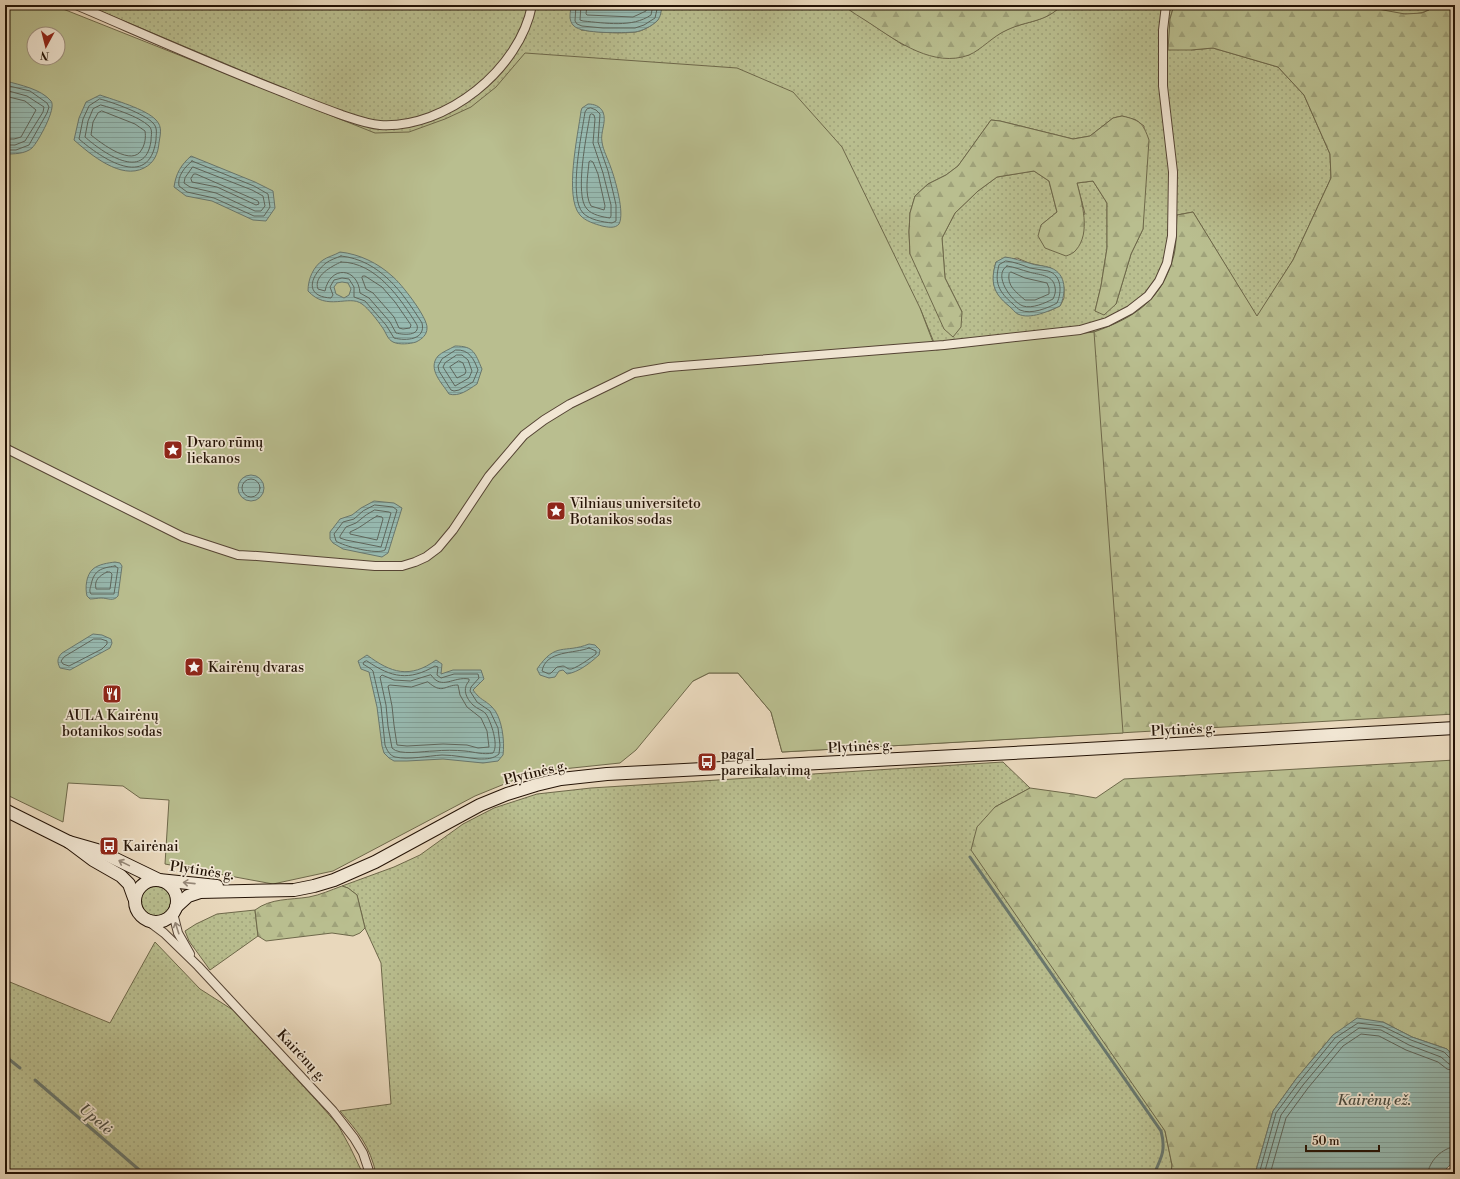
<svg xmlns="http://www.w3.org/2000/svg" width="1460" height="1179" font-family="'Libre Bodoni',serif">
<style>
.grass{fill:url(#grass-dots);stroke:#6e684a;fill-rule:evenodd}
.forest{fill:url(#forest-firs);stroke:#6e684a}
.garden{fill:#b9be8f;stroke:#6e684a;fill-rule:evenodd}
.water{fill:url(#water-rules);stroke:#69776d;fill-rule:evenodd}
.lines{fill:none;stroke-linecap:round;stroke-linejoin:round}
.shore{stroke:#5e665c;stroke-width:1}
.stream{stroke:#69776d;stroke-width:3}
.minor-casing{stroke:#554434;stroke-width:10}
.secondary-casing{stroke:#241306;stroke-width:14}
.minor{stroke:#f1e6d3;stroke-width:8}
.secondary{stroke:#f1e6d3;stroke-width:12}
.oneway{stroke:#958777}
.labels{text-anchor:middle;stroke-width:3.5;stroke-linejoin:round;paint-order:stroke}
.poi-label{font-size:14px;fill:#241306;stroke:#f1e6d3;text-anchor:start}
.street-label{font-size:14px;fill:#241306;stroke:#f1e6d3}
.water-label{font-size:15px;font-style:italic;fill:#4c4d42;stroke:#f1e6d3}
</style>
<defs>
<pattern id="grass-dots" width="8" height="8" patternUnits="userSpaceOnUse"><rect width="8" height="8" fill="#b9be8f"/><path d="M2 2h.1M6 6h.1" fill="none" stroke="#9fa27a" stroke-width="1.8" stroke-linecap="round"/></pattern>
<pattern id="forest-firs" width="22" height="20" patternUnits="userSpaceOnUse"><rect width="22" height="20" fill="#b9be8f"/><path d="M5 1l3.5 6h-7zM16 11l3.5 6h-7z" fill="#9fa27a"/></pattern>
<pattern id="water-rules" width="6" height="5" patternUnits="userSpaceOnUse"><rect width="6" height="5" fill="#97bab1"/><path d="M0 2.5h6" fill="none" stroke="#829f97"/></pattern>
</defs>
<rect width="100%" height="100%" fill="#e9d8bc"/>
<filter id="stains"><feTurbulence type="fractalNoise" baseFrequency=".005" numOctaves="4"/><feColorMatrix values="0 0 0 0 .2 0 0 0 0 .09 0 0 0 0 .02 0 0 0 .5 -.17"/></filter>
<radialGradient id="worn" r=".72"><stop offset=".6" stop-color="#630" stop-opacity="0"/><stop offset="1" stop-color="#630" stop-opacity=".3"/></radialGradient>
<g class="grass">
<path d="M86 5H572L571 10 581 30C598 32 618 34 635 32 644 31 652 25 658 20L662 5H843L903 45 969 55C979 47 989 39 1000 33 1022 20 1042 25 1062 5H1174L1170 19 1191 50 1213 48 1278 67 1304 95 1330 154 1331 178 1293 260 1257 317 1193 212 1177 215C1176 227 1177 242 1174 255 1162 300 1136 317 1094 332L936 350 632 223 325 116 328 107ZM1122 116 1136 120 1144 126 1143 229 1131 254 1116 304 1095 311 1101 286 1107 248V203L1093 181 1077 183 1085 214 1041 225 1057 212 1049 181 1034 171 997 177 978 191 955 213 942 238 945 278 962 312 910 254 909 232 910 213 915 196 928 184 946 175 958 166 991 120 1000 121 1073 139 1090 136 1113 118ZM1017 258 1029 263 1051 268 1064 287V298L1060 306 1049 311 1018 314C999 297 988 290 996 262Z"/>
<path d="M1356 5H1431L1429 10C1409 20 1377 9 1356 5Z"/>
<path d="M1003 762 1030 788 995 807 1165 1131 1172 1165 1171 1174H376C370 1146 358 1132 340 1111L391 1104 381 963 365 928 357 895 348 888 342 886 394 867 420 855 463 824 494 808 537 794 591 788Z"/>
<circle cx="156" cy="901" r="15"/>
<path d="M255 910 258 936 210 970 189 941 185 931 196 924 217 914Z"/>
<path d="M155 942 200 989 233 1010 316 1100 338 1125 350 1147 363 1174H5V980L110 1023Z"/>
</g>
<g class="forest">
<path d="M843 5H1062C1045 23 1028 20 1007 30 993 36 981 50 969 55 934 68 898 42 871 24 862 18 851 12 843 5Z"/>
<path d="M1174 5H1356L1405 14 1422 13 1429 10 1431 5H1455V714L782 752 771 712 738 673H709L693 681 524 223 920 308 937 350 1094 332C1136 317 1162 300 1174 255 1177 242 1176 227 1177 215L1193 212 1257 316 1293 260 1331 178 1330 154 1304 95 1278 67 1213 48 1191 50H1168L1170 19Z"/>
<path d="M1122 116C1140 120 1143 123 1149 140L1143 229 1131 254 1116 304 1104 315 1095 311 1101 286 1107 248V203L1093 181 1077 183C1082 203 1091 233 1076 250 1074 253 1069 255 1066 256L1045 248 1038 236 1041 225 1057 212 1049 181 1034 171 997 177 978 191 955 213 942 238 945 278 962 312 961 327 953 337 944 329 910 254 909 232 910 213 915 196 928 184 946 175 958 166 991 120 1000 121 1073 139 1090 136 1113 118Z"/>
<path d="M1455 760V1058L1447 1049 1412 1037 1383 1022 1333 1035 1296 1079 1273 1111 1255 1174H1171L1172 1165 1165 1131 971 850 977 827 995 807 1030 788 1073 794 1096 798 1124 779Z"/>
<path d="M342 886 348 888 357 895 365 928 360 933 353 936 332 933 266 941 258 936 255 910C271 898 290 900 309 897 320 895 331 890 342 886Z"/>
</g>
<path class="garden" d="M5 5H53L375 133 409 132 445 119 471 107 496 87 525 53 737 68 793 92 842 147 920 308 936 350 1094 332 1123 733 782 752 771 712 738 673H709L693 681 636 750 620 763 534 772 475 796 333 871 273 884 165 864 169 800 140 798 123 786 68 783 63 822 5 794ZM34 34H58V58H34Z"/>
<g class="water">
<path d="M572 5H662V6C661 11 661 17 657 21 652 26 642 31 635 32 623 33 582 34 574 26 568 21 570 11 572 5Z"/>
<path d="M6 81C20 85 41 89 51 101 57 108 38 142 32 148 25 154 14 154 5 154Z"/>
<path d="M100 95C114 100 146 109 156 120 163 127 160 135 159 143 158 154 154 163 144 168 121 180 91 155 74 140L79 118 86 102Z"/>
<path d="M588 104C594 104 600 106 603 112 607 122 600 132 602 142 603 150 608 159 611 168 615 179 625 213 619 224 615 229 607 227 602 226 595 224 585 221 580 215 564 197 578 135 581 111L582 108Z"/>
<path d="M191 156 255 182 273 191 275 208 266 221 253 220 212 201 186 196 174 187C176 173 181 165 191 156Z"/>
<path d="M340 252C359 254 378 263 392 276 401 283 428 318 427 328 427 335 422 339 416 342 410 344 399 345 393 342 387 339 386 332 382 327 378 321 368 308 362 304 349 294 327 312 308 291 308 279 313 267 323 260 327 257 335 255 340 252ZM342 282 348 283 351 289 349 295 344 298 336 294 334 287 337 283Z"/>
<path d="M1005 257C1014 258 1021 261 1029 263 1036 266 1044 265 1051 268 1067 274 1066 294 1060 306 1049 311 1030 320 1018 314 1015 313 1012 308 1009 306 993 293 990 282 996 262Z"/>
<path d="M455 346C474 346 475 353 482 369L477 384C468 390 459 397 449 394 442 383 427 369 438 356 442 352 450 349 455 346Z"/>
<circle cx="251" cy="488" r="13"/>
<path d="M374 501 394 503 402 508 388 553 382 557 343 549 333 543 330 539V532L340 519 352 515 361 508Z"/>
<path d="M115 562 120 563 122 566 118 596C113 602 108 598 101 598 98 598 94 599 90 599L87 596C85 588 86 575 93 569 99 564 108 563 115 562Z"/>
<path d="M93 634 102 635 111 639 112 643 110 648 70 670 60 668C57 662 57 658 62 653Z"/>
<path d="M589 644 595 645 600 650 599 655C590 663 579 672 567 674L563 670 559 671 555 677 549 678 540 675 537 669C556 641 564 654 589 644Z"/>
<path d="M367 655C391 673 410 679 436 660L442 664 441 674 453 670H481L484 679 473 690C481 701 484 699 492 707 502 716 505 742 503 755L498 761 483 763 443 759 407 761H394L389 758 384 753 382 746 377 707 369 672 361 669 358 661Z"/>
<path d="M1357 1018 1383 1022 1412 1037 1447 1049 1455 1058V1160L1441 1174H1255L1273 1111 1296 1079 1333 1035Z"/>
</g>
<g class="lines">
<g class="shore">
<path d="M576 5 575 21 577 24 582 26 603 28H635L644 25 655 18 658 5"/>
<path d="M581 5 580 20 583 21C605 23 632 28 651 15L653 5"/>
<path d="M587 5 586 14 587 15 633 17 646 11 647 5"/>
<path d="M5 85 30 91 47 103 49 107 47 113 29 145 16 150H5"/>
<path d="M5 90 27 96 44 107 43 112 25 141 15 145H5"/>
<path d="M5 96 25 101 36 110 21 137 14 139H5"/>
<path d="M100 99C112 102 145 114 153 123 158 128 156 134 156 140 149 191 101 158 79 139L83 119 89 106Z"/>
<path d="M101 105C115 109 138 116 149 126 153 130 151 135 151 141 145 183 102 152 85 137L88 121 93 109Z"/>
<path d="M591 108 596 110 600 114 598 142 608 171 614 196 616 205V221L612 223C603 222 590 220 583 213 568 197 582 133 585 112L587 109Z"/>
<path d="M102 111 135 124 145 131C146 137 145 144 142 149 133 168 101 143 91 135L93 122 98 113Z"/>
<path d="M592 114 594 115 595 119 593 143 603 173 611 205V216L610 218C603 217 592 215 587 209 574 196 587 133 590 115Z"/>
<path d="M192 161 254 186 268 194 270 207 264 216H254L214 198 187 192 179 186C177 176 185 167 192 161Z"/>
<path d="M591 161 593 162 598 174 605 206 604 210 591 206C584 194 588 175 589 162Z"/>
<path d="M193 167 252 190 263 196 265 206 261 211H255L216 193 190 187 184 183 185 178Z"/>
<path d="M194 174H196L258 201 259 204 256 205 217 187 192 182 191 179Z"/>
<path d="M341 256C380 260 403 293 422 323 426 340 406 341 394 338L386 325 365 301 354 297V287L349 279 342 278 334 280 330 287 333 295 331 298C311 297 307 285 319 270 321 268 323 265 326 263 330 260 336 258 341 256Z"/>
<path d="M1006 261C1015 262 1022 265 1030 268 1036 269 1042 270 1048 271 1062 275 1062 292 1057 303 1048 308 1031 315 1020 310 1018 309 1015 306 1013 304 999 292 994 283 999 265Z"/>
<path d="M341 262C376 262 401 299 417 325 420 336 404 335 396 333L390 322 369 298 360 293C358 267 330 265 325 291L318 289C313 276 332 266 341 262Z"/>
<path d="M1007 266C1015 267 1021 270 1029 272 1038 275 1053 274 1055 287 1056 291 1055 295 1053 299 1045 303 1032 309 1023 306 1012 302 992 275 1007 266Z"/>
<path d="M1011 272 1025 278 1047 283 1049 288V294L1035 300H1025C1016 292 1007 286 1009 274Z"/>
<path d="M363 276H365L382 287 395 302 411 325 410 328 403 329 399 328 394 317 373 293 366 289 362 278Z"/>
<path d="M456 350C469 349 474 359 478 370L473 382 459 390 454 391 451 390 439 371 438 366 442 359Z"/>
<path d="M457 355H462L468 360 472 371 469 378 455 386 443 367 445 363Z"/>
<path d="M459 361 463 363 466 371 465 374 457 378 450 367Z"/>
<circle cx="251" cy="488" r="9"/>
<path d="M375 505 393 507 397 510 385 550C377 555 343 546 336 541L334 534 343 522 354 519 363 511Z"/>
<path d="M375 510 389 512 391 513 381 547 346 540 340 538V536L346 527 356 523 366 515Z"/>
<path d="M377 516 382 517 383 519 377 540 350 534V532C361 528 367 521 377 516Z"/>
<path d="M115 566 118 568 114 594H91C89 591 90 589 91 585 94 570 101 568 115 566Z"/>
<path d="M107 572H110L112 574 110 589H96C94 580 99 576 107 572Z"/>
<path d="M94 639H101L107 641V644L102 649 69 666 63 664 61 661 64 657Z"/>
<path d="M589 648 596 651V654C592 657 573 671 569 669 566 668 565 666 563 666L557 667 551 673 549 674 542 671C546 650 574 654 589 648Z"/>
<path d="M367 661C392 678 409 681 435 666L438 667 437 675 441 678 454 674H478L479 678 471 687 470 691 477 702 490 711 498 728 500 745 499 754C493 759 487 759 479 759 467 758 455 755 442 755 427 756 409 760 395 757 389 755 387 750 385 745L381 706 373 671 371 669 363 664 364 662Z"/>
<path d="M431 675C442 691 453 676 469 679V681C462 689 466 698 473 705 477 709 483 710 486 714 491 722 499 745 493 753 483 755 475 752 465 751 455 750 444 750 434 751 424 751 399 756 392 748L388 726 386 705 380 677 382 675 394 680 410 681Z"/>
<path d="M428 682C443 695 444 685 458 685L460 695 467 707 481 718 487 731 489 747 478 748 467 745 443 744 407 746 397 745 394 725 392 706 388 686 390 685 411 687Z"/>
<path d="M1259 1174 1276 1113 1299 1082 1335 1038 1358 1023 1382 1026 1411 1040 1444 1052 1451 1059 1455 1060"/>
<path d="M1264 1174 1281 1115 1303 1085 1339 1042 1359 1028 1381 1030 1409 1045 1441 1057 1449 1064 1455 1065"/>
<path d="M1270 1174 1286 1118 1308 1088 1343 1046 1361 1034 1379 1036 1406 1050 1438 1062 1447 1069 1455 1071"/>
<path d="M1428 1174C1428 1162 1443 1147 1455 1147"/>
</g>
<g class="stream">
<path d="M970 857 1161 1131C1166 1149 1162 1157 1154 1174"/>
<path d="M5 1056 20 1068"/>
<path d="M35 1080 144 1174"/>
</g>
<g class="minor-casing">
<g id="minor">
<path d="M76 5C146 35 215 66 285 93 304 101 323 108 342 115 354 119 367 124 380 125 446 129 520 69 532 5"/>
<path d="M5 448 183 537 238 555 257 556 375 566H402L415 562 426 557 438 548 453 530 489 476 524 435 544 420 570 404 634 373 669 367 944 345 1080 330 1107 322 1130 310 1148 296 1159 281 1167 263 1172 236 1173 172 1163 86V30L1166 5"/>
<path d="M173 913 178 933 190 954"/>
<path d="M148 921 164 933 198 966 333 1111 354 1138 363 1153 370 1174"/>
</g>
</g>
<g class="secondary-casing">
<g id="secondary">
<path d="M5 810 69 842 93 860 121 876 129 884 134 898"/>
<path d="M69 842 97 850 159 880 217 886"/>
<circle cx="156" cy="901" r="21"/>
<path d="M176 907 188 896 200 892 294 890 314 886 334 880 375 862 480 805 507 794 536 785 561 779 607 774 1069 750 1455 728"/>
</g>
</g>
<use href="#minor" class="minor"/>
<use href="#secondary" class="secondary"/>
</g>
<defs><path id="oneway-shaft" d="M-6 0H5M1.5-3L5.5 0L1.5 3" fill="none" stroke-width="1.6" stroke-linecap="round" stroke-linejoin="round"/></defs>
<g class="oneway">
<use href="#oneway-shaft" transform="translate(124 863) rotate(-154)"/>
<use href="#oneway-shaft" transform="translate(189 883) rotate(-174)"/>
<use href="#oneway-shaft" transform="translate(177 928) rotate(-108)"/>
</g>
<defs>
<g id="sight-square" transform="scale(1)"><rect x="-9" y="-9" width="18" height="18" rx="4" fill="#8f2418" stroke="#f1e6d3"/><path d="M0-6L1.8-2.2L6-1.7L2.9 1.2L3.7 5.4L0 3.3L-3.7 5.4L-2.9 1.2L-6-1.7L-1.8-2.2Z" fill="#fff"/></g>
<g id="restaurant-square" transform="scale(1)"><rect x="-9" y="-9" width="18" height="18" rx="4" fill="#8f2418" stroke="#f1e6d3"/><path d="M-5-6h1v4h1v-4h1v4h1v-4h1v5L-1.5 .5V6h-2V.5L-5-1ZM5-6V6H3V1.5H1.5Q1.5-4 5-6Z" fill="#fff"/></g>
<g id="bus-square" transform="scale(1)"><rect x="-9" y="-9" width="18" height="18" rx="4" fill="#8f2418" stroke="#f1e6d3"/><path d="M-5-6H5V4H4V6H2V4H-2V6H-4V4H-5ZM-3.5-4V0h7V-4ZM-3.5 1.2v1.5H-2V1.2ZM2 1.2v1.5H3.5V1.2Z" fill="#fff"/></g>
</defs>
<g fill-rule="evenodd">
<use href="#sight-square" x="173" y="450"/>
<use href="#sight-square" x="556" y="511"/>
<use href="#sight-square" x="194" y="667"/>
<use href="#restaurant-square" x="112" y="694"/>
<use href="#bus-square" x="707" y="762"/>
<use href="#bus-square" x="109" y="846"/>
</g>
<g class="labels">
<g class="poi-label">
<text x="187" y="447">Dvaro rūmų<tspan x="187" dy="16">liekanos</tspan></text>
<text x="570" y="508">Vilniaus universiteto<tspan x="570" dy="16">Botanikos sodas</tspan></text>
<text x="208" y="672">Kairėnų dvaras</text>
<text x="112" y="720" text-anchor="middle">AULA Kairėnų<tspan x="112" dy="16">botanikos sodas</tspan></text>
<text x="721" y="759">pagal<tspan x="721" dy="16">pareikalavimą</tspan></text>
<text x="123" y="851">Kairėnai</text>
</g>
<g class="street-label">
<text transform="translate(1183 729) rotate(-3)" y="5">Plytinės g.</text>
<text transform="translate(860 746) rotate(-3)" y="5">Plytinės g.</text>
<text transform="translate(535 772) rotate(-14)" y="5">Plytinės g.</text>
<text transform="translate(202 870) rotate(8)" y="5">Plytinės g.</text>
<text transform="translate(302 1055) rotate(47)" y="5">Kairėnų g.</text>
</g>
<g class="water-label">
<text x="1374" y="1105">Kairėnų ež.</text>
<text transform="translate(96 1119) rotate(41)" y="5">Upelė</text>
</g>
</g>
<rect width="1460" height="1179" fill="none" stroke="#e9d8bc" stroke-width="20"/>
<rect x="6" y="6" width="1448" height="1167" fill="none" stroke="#241306" stroke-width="2"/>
<rect x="10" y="10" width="1440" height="1159" fill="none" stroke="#241306"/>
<g transform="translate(46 46) rotate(187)"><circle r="19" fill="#f1e6d3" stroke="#9f9281"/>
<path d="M0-3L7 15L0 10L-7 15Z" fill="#8f2418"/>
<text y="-6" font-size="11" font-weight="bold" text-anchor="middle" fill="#241306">N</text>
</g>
<path d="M1306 1145v6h73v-6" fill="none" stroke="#241306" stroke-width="2"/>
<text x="1312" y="1145" font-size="12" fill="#241306" stroke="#f1e6d3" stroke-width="3" paint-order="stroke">50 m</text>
<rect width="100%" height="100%" filter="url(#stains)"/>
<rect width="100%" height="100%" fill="url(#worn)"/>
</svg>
